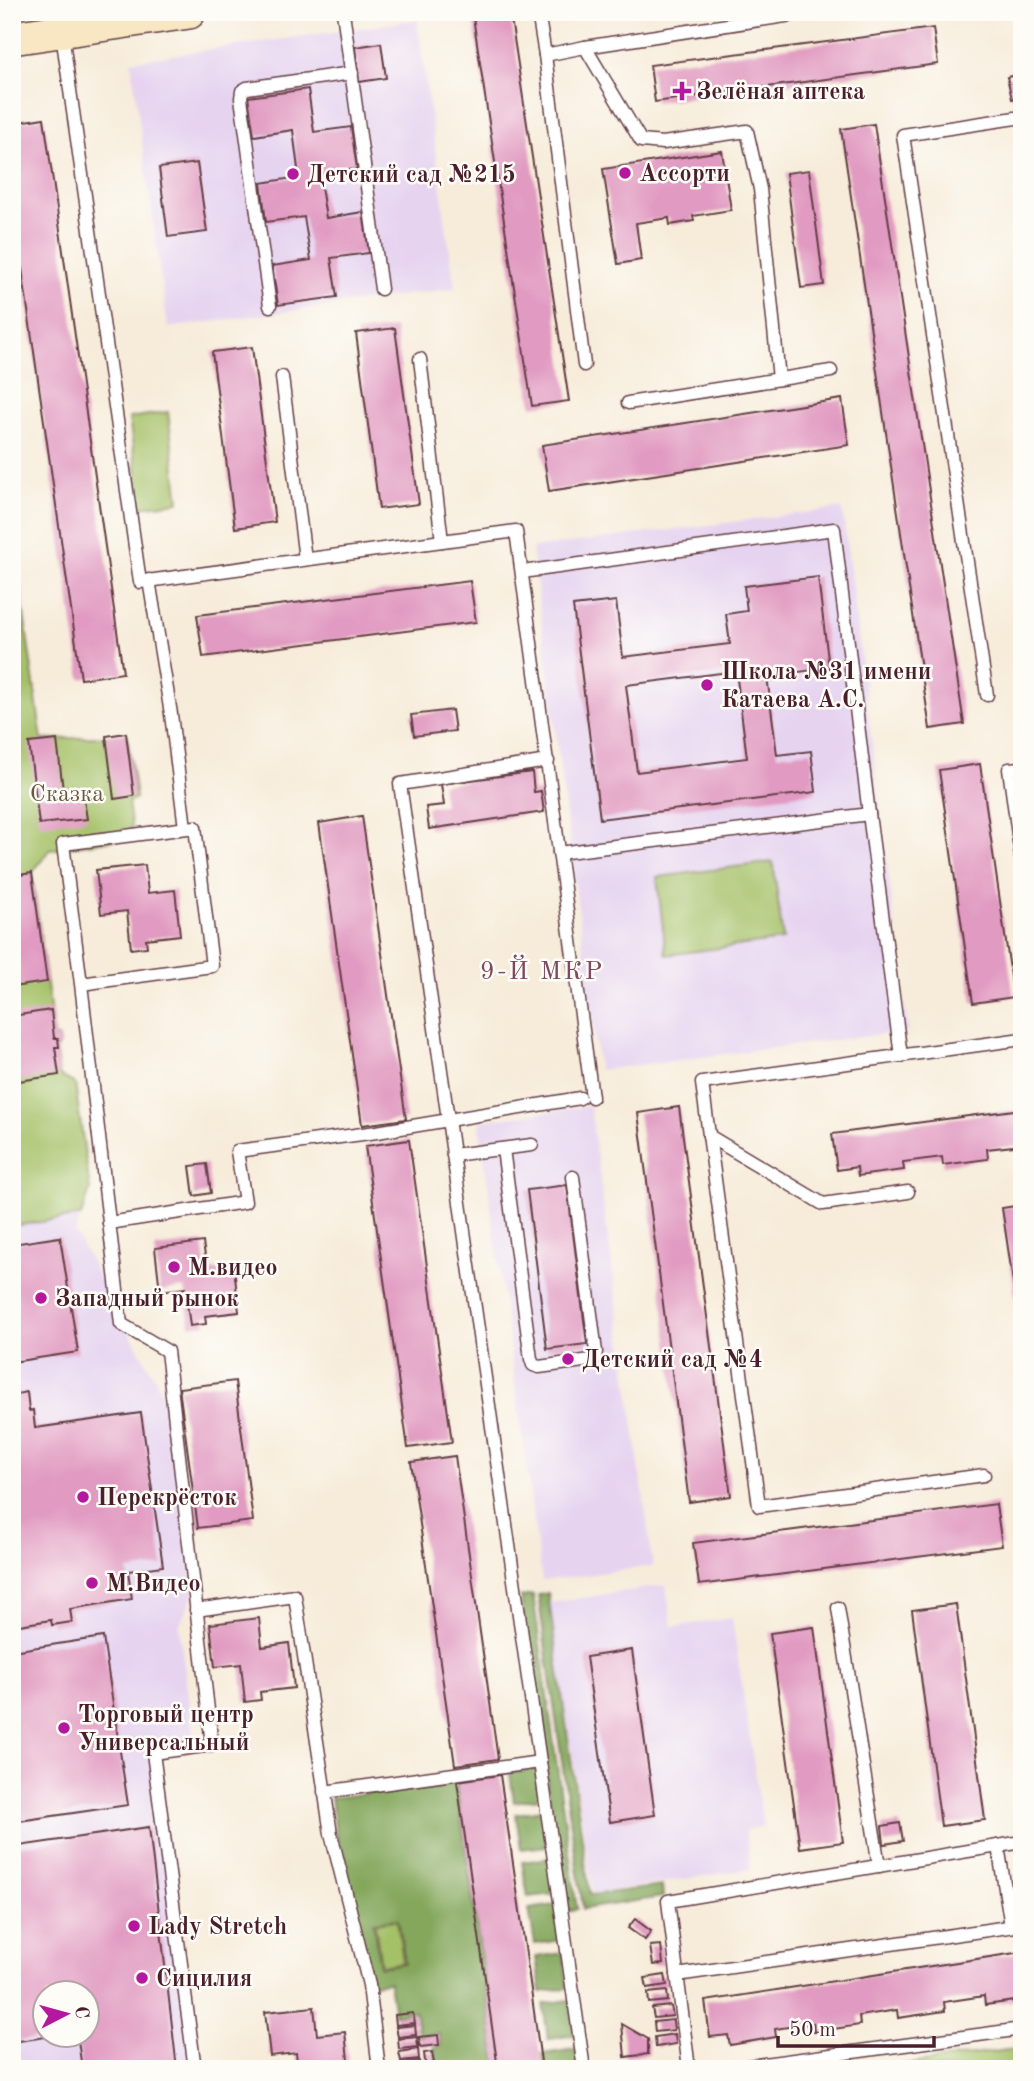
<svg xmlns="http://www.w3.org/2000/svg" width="1034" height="2081" font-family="'Old Standard TT',serif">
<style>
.built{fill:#e6d3f0;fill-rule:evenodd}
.green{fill:#a5c167;stroke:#787049;stroke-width:2}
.forest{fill:#84a75c;stroke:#676344;stroke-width:2;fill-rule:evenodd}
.building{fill:#e19ac1;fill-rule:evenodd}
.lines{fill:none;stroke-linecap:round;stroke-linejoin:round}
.lane-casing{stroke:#643e45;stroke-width:15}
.secondary-casing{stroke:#643e45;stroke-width:36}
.lane{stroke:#fff;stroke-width:12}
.secondary{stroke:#f9e7c3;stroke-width:33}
.poi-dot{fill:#b5179e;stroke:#fdfcf7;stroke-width:2.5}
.labels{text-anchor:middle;stroke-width:5;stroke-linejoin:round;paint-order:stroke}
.poi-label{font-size:24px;font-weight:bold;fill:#4a1f2b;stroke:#fdfcf7;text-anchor:start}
.park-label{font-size:24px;fill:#6a5840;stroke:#fdfcf7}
.neighbourhood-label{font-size:26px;letter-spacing:2px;fill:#7f4a60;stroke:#fdfcf7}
</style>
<rect width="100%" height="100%" fill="#fdfcf7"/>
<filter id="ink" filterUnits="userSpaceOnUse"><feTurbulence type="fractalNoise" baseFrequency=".0143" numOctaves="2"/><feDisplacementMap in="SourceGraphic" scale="14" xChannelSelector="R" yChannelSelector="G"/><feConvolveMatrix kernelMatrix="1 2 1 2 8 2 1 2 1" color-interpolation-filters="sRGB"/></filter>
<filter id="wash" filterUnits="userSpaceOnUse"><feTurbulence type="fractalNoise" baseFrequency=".00686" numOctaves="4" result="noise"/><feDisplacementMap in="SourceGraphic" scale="28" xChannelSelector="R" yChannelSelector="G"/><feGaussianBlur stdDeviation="1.57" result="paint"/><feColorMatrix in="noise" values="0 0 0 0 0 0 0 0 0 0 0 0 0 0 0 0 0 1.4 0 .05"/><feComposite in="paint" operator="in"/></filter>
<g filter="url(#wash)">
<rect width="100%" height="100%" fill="#f7ecda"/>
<g class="built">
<path d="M417 20 455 288 168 328 131 61Z"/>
<path d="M842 508 908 1031 599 1070 532 548Z"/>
<path d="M590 1106 653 1566 542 1581 479 1121Z"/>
<path d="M81 1216 75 1233 166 1399 194 1593 179 1626 195 1750 156 1757 192 2069H12V1226ZM46 1994H88V2036H46Z"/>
<path d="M666 1585 672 1627 732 1618 763 1827 745 1830 751 1869 593 1893 550 1603Z"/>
</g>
<g class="green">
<path d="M168 412 179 502 141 507 129 418Z"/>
<path d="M12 530 42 740 127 735 136 798 128 802 133 837 50 850 32 873 54 1038H58L59 1047 55 1048 59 1075 75 1084 90 1190 81 1216 12 1226Z"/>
<path d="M773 862 783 940 666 955 657 877Z"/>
<path d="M397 1920 403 1962 381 1966 375 1923Z"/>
<path d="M1022 2048V2069H875Z"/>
</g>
<g class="forest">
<path d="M548 1593 590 1895 662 1886 663 1897 583 1909 538 1595Z"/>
<path d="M533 1595 577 1909 565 1911 521 1597Z"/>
<path d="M536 1769 540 1798 514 1802 510 1773Z"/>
<path d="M456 1781 497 2069H437L434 2048 441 2046 439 2033 419 2036 415 2011 394 2014 389 1982 372 1984 336 1833 331 1798ZM398 1919 405 1963 380 1967 373 1922Z"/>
<path d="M542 1810 547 1846 521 1849 516 1814Z"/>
<path d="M549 1858 554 1894 528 1897 522 1862Z"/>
<path d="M556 1905 561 1940 535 1944 529 1909Z"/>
<path d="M563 1953 568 1988 541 1992 536 1957Z"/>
<path d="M570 2000 575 2035 548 2039 543 2004Z"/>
<path d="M576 2049 579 2069H544L542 2054Z"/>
</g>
<g id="blocks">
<g class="building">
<path d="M502 12H510L569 401 532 406 473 17Z"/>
<path d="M933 28 938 64 655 102 650 65Z"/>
<path d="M381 43 386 78 359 82 355 47Z"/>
<path d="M1022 74V97L1012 99 1007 77Z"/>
<path d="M308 89 314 132 351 127 357 169 319 174 326 218 363 212 369 253 331 258 337 297 278 305 272 266 311 260 304 217 266 222 261 183 299 177 293 130 254 136 248 97Z"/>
<path d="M44 118 123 673 81 679 12 199V123Z"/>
<path d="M874 124 964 724 930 729 841 129Z"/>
<path d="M722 151 731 210 693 216 694 221 670 225 669 218 636 223 641 260 618 264 603 169Z"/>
<path d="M197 163 207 232 168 237 159 168Z"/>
<path d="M809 170 824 285 801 288 786 173Z"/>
<path d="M395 328 419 504 379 509 356 333Z"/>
<path d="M252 347 275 522 235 528 212 352Z"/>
<path d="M842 399 849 445 549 491 542 445Z"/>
<path d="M818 577 829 668 767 676 777 755 811 751 816 792 600 819 573 606 616 601 623 657 730 644 726 614 747 611 744 586ZM736 671 747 758 637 772 626 685Z"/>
<path d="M470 581 476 622 203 657 197 615Z"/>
<path d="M452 710 455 731 414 736 411 715Z"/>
<path d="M126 733 134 796 114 799 106 736Z"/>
<path d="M57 740 63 790 82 787 87 819 39 824 29 743Z"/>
<path d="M980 764 1014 997 973 1003 939 770Z"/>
<path d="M532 772 534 792 541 791 544 812 429 829 426 807 444 805 441 784Z"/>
<path d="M362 816 406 1119 362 1125 319 823Z"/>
<path d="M145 865 148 893 175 890 180 935 146 939 147 947 131 949 127 911 101 914 96 870Z"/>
<path d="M32 873 47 982 12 987V876Z"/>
<path d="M51 1010 54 1038H58L59 1047H55L59 1075 12 1082V1016Z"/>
<path d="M679 1107 731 1496 689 1502 638 1113Z"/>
<path d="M1022 1109V1145L987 1149 988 1159 943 1165 942 1157 903 1162 904 1170 858 1176 857 1167 837 1170 832 1134Z"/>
<path d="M409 1140 452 1442 408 1448 365 1146Z"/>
<path d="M207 1164 211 1193 194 1196 190 1166Z"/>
<path d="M567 1185 587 1344 547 1349 527 1190Z"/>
<path d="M1022 1205V1329H1020L1002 1208Z"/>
<path d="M60 1237 78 1352 12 1362V1244Z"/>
<path d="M203 1242 207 1271 234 1268 239 1312 205 1316 206 1324 190 1326 185 1288 160 1291 155 1248Z"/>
<path d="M235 1381 253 1521 198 1528 179 1388Z"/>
<path d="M27 1392 29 1411 33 1410 35 1428 141 1413 163 1566 128 1571 132 1599 70 1609 72 1622 52 1625 51 1620 13 1626 12 1395Z"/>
<path d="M455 1456 498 1759 455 1765 411 1462Z"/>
<path d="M996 1504 1002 1546 699 1585 693 1543Z"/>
<path d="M956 1604 985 1820 941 1826 912 1610Z"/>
<path d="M259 1618 262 1647 289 1643 294 1688 260 1692 261 1700 245 1702 241 1664 215 1667 210 1624Z"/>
<path d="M814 1627 843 1842 800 1848 770 1633Z"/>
<path d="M103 1637 128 1805 12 1822V1651Z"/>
<path d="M632 1650 655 1815 610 1822 586 1657Z"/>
<path d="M500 1775 519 1904 542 2069H498L457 1781Z"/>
<path d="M900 1823 903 1841 884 1844 882 1826Z"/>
<path d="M149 1827 177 2069H82L78 2040 65 2041V2036H88V1994H46V2037L12 2042V1847Z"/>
<path d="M635 1919 651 1931 645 1940 628 1928Z"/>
<path d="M661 1945 663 1964 653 1965 650 1946Z"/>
<path d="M1022 1952V2000L985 2005 984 1996 944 2002 945 2011 898 2018 897 2010 859 2016 860 2025 814 2032 813 2023 775 2029 776 2037 730 2045 728 2035 710 2037 705 2001Z"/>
<path d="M665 1975 667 1985 647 1988 645 1978Z"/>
<path d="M667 1991 668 2001 649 2003 648 1993Z"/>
<path d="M671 2006 673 2016 654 2018 652 2008Z"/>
<path d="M314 2007 317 2035 345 2032 349 2069H298L296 2053 270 2056 265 2012Z"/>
<path d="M413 2013 415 2023 396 2025 395 2015Z"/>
<path d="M673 2020 674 2030 655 2032 654 2022Z"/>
<path d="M622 2024 648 2039V2054L625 2057Z"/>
<path d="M415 2025 416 2035 398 2037 396 2027Z"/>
<path d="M675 2034 676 2044 656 2047 655 2037Z"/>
<path d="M438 2035 439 2045 420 2047 419 2037Z"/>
<path d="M417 2037 418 2047 399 2049 398 2039Z"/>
<path d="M418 2049 419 2059 401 2061 399 2052Z"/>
<path d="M432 2052 435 2069H426L424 2053Z"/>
<path d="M419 2061 420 2069H401V2063Z"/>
</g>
</g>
</g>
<g filter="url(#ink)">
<use href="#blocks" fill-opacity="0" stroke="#643e45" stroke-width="2"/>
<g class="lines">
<g class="lane-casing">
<g id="lane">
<path d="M343 12 381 289"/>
<path d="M538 12 545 55 584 365"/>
<path d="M62 34 140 582 516 531 592 1097"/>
<path d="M585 47 641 141 663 143 747 131 760 189 779 379"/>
<path d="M545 55 585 47 811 12"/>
<path d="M270 306 241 98 242 91 247 88 352 73"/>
<path d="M420 359 442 541"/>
<path d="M282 377 305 559"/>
<path d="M628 403 831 371"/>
<path d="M522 572 834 529 869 814"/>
<path d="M149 580 171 714 185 828"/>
<path d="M987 695 903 135 1022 117"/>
<path d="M548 761 400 784 584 2069"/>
<path d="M1022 768 1009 769 1022 864"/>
<path d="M559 853 869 814 901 1056"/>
<path d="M81 984 212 966 195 827 63 844 81 984 121 1324 167 1351 212 1745 153 1753 195 2069"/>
<path d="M709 1136 823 1204 908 1192"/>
<path d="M503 1149 531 1359 533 1365 539 1367 591 1360 595 1358 596 1352 573 1177"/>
<path d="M453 1155 532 1145"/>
<path d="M109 1223 245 1202 237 1151 377 1132 580 1098"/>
<path d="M984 1475 759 1506 702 1083 1022 1039"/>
<path d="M838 1608 879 1866"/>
<path d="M196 1610 295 1596 331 1834 369 1985 379 2069"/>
<path d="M324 1792 540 1762"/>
<path d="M998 1846 1011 1926"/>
<path d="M677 1975 1022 1925"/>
<path d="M689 2069 668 1901 1022 1842"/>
<path d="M727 2069 1022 2029"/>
</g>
</g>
<g class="secondary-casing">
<path id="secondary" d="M12 38 189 12"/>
</g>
<use href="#lane" class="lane"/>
<use href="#secondary" class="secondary"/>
</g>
</g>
<g class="poi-dot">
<path d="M678.5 80.5h7v7h7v7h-7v7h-7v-7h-7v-7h7z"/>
<circle cx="625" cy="173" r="7"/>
<circle cx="293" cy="174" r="7"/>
<circle cx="707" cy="685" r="7"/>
<circle cx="174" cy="1267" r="7"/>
<circle cx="41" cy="1298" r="7"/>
<circle cx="568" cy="1359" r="7"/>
<circle cx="83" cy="1497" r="7"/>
<circle cx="92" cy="1583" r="7"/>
<circle cx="64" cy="1728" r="7"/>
<circle cx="134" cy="1926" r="7"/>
<circle cx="142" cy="1978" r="7"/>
</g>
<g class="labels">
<g class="poi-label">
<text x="696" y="99">Зелёная аптека</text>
<text x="639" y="181">Ассорти</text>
<text x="307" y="182">Детский сад №215</text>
<text x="721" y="679">Школа №31 имени<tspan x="721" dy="28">Катаева А.С.</tspan></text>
<text x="188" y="1275">М.видео</text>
<text x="55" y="1306">Западный рынок</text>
<text x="582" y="1367">Детский сад №4</text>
<text x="97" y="1505">Перекрёсток</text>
<text x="106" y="1591">М.Видео</text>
<text x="78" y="1722">Торговый центр<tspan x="78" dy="28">Универсальный</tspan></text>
<text x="148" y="1934">Lady Stretch</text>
<text x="156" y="1986">Сицилия</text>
</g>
<g class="park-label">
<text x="67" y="801">Сказка</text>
</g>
<g class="neighbourhood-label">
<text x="542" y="979">9-Й МКР</text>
</g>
</g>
<rect width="1034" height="2081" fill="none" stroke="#fdfcf7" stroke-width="42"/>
<g transform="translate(66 2014) rotate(84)"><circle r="33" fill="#fdfcf7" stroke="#b5a4a5" stroke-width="2"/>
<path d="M0-5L12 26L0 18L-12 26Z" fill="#b5179e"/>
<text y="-10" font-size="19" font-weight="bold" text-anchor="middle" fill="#4a1f2b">С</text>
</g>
<path d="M778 2036v10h156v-10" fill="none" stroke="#4a1f2b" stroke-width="3.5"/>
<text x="789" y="2036" font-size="21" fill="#4a1f2b" stroke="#fdfcf7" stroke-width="5" paint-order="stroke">50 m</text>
</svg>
